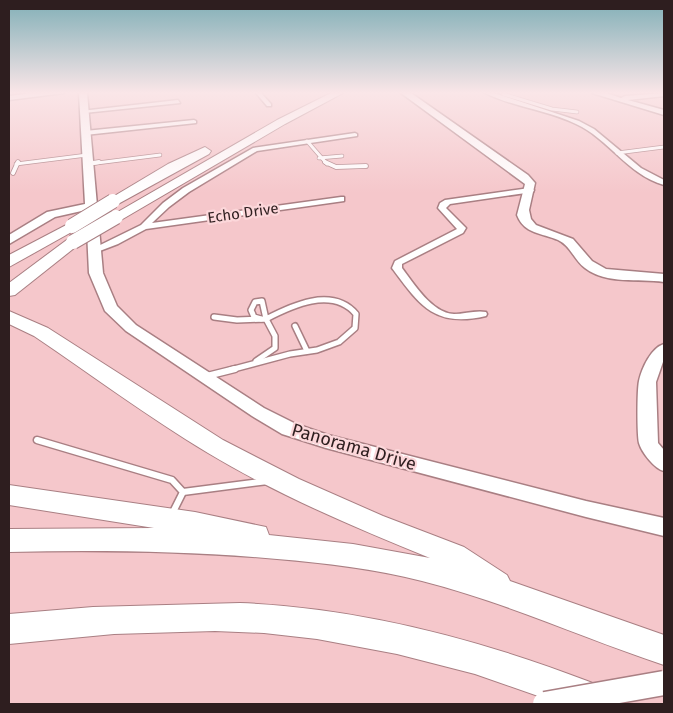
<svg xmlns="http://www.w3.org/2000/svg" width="673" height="713" font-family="'Fira Sans',sans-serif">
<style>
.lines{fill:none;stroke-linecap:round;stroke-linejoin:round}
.lane-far3-casing{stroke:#a97f83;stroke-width:4.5}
.lane-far2-casing{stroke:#a97f83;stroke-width:5.5}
.lane-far1-casing{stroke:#a97f83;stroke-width:8}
.lane-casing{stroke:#a97f83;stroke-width:9}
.street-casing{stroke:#a97f83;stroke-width:3}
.secondary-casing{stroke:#a97f83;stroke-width:3}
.highway-casing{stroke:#a97f83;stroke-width:2}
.lane-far3{stroke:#fff;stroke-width:3}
.lane-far2{stroke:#fff;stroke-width:4}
.lane-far1{stroke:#fff;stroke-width:5}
.lane{stroke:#fff;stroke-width:6}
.street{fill:#fff;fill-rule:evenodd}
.secondary{fill:#fff;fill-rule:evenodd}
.highway{fill:#fff;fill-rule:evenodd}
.secondary-bridge-casing{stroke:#a97f83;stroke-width:27;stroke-linecap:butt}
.highway-bridge-casing{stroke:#a97f83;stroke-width:16;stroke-linecap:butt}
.secondary-bridge{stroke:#fff;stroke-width:24}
.highway-bridge{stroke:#fff;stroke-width:14}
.labels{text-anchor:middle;stroke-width:4.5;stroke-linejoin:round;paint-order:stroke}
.far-street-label{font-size:15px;fill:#2e1e1f;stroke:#fcd7da}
.street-label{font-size:18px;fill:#2e1e1f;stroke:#fcd7da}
</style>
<rect width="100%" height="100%" fill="#f5c7cb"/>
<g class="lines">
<g class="lane-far3-casing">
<g id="lane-far3">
<path d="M503 94 552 109 577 112"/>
<path d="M307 141 327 164"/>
<path d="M617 153 664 147"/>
<path d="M319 158 342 156"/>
<path d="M16 164 87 155"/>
<path d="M89 164 160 155"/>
</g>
</g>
<g class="lane-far2-casing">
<g id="lane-far2">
<path d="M325 162 336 167 366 166"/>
<path d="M87 164 99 162"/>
<path d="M13 173 18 162"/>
</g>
</g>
<g class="lane-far1-casing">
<g id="lane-far1">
<path d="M214 317 237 320 266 319 275 336V348L256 361"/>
<path d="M295 326 307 351"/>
<path d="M230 370 290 354 317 350 339 342 355 328 356 314C332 286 291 306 266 319L262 301 255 302 251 310 254 317 261 319"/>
</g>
</g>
<g class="lane-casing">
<g id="lane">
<path d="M207 376 235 369"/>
<path d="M37 440 172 480 183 492 171 516"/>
<path d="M183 492 268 481"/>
</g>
</g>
<g class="street-casing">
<g id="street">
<path d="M256 93H261L271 104V106H267Z"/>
<path d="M485 93H494L579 121 594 129 641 168 664 180V185C628 175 609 139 576 124 547 110 513 107 485 93Z"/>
<path d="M178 100 180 103 84 113 81 111Z"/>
<path d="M194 120 196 121V123L85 135 82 133 85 131Z"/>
<path d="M355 133 357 134V136L257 151 189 192 169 207 152 223 341 197H344V201L146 229 118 244 97 252 94 253 90 250 141 225 163 203 183 188 253 148Z"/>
<path d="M530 188 534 190 533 192 450 204 446 208 466 228 463 233 402 264V268C414 284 432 313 454 314 464 314 476 310 486 312L487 314 486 316C435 328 420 306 392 268L395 261 457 229 438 208 440 203 445 200Z"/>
</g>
</g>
<g class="secondary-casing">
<g id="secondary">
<path d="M32 93H64L9 100V96Z"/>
<path d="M79 93H87L103 273 117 306 136 325 264 408 296 424 328 435 586 501 664 518V536L586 517 326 448 282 434 252 416 126 331 105 311 89 273 86 210 55 217 9 244V235L47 212 85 204Z"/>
<path d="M401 93H411L528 175 535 183 529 210 531 219 536 225 573 239 592 261 606 269 664 274V282C638 278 607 285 585 268 574 260 571 246 558 240 542 233 524 234 517 215L525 184Z"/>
<path d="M592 93H606L621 98 625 96 664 93V96L628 100 664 110V115Z"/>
<path d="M664 344V359L656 382 658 443 664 450V471C655 469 642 453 639 443 637 434 637 390 639 381 642 368 651 348 664 344Z"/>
</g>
</g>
<g class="highway-casing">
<g id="highway">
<path d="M331 93H343L285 124 121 220 116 221 109 217 277 120Z"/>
<path d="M205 147 211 151 209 154 118 204 113 205 106 201 168 164Z"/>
<path d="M72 222 77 223 79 226 77 229 9 267V255Z"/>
<path d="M73 237 81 242 78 245 15 295 9 296V283L68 239Z"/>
<path d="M9 311 48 328 223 440 299 479 383 516 464 547 507 575 510 581 664 635V665C583 638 505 602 422 581 375 569 325 563 277 559 187 551 99 550 9 552V529L154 528 9 505V485L195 512 266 527 269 535 353 544 430 558C354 527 278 495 208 453 148 417 92 375 34 336L9 324Z"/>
<path d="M240 603C360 608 478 639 590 682L602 687 607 699 605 704H561L475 674 397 654 317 639 264 633 215 631 114 634 9 644V614L93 607Z"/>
</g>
</g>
<use href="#lane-far3" class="lane-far3"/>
<use href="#lane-far2" class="lane-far2"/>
<use href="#lane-far1" class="lane-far1"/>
<use href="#lane" class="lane"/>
<use href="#street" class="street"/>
<use href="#secondary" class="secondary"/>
<use href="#highway" class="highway"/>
<g class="secondary-bridge-casing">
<path id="secondary-bridge" d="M545 704 664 683"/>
</g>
<g class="highway-bridge-casing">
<g id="highway-bridge">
<path d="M72 226 113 201"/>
<path d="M73 242 116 217"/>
</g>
</g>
<use href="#secondary-bridge" class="secondary-bridge"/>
<use href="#highway-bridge" class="highway-bridge"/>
</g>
<linearGradient id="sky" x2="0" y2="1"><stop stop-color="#81afb7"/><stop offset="0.48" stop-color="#fae6e8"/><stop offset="1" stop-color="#fae6e8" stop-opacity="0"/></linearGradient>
<rect width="673" height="193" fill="url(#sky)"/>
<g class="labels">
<g class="far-street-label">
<text transform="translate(243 213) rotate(-8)" y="5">Echo Drive</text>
</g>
<g class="street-label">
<text transform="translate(354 447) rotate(16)" y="6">Panorama Drive</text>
</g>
</g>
<rect width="673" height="713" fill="none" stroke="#2e1e1f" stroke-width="20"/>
</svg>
